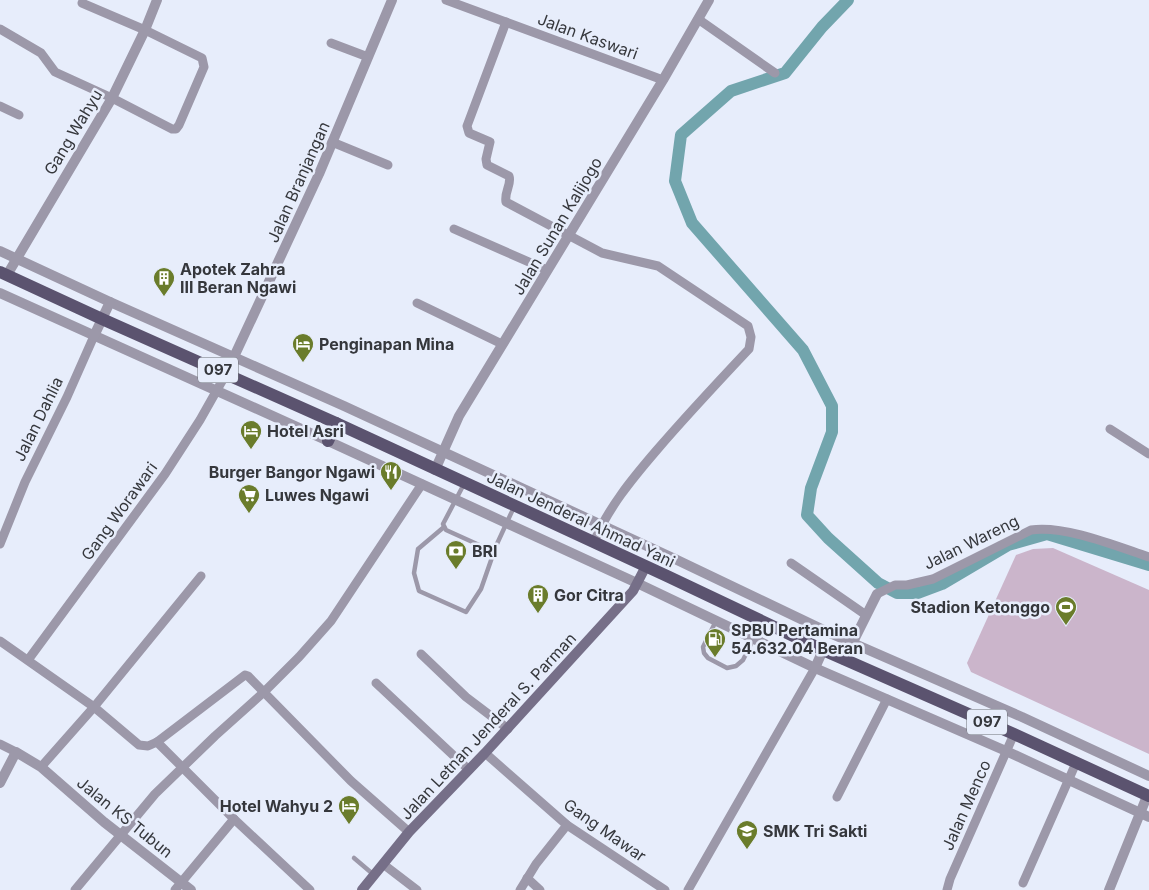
<svg xmlns="http://www.w3.org/2000/svg" width="1149" height="890" font-family="Inter,sans-serif">
<style>
.green{fill:#cbb5cb}
.lines{fill:none;stroke-linecap:round;stroke-linejoin:round}
.canal{stroke:#72a5ad;stroke-width:12}
.service{stroke:#9c98a9;stroke-width:4.5}
.minor{stroke:#9c98a9;stroke-width:9}
.tertiary{stroke:#9c98a9;stroke-width:10}
.secondary{stroke:#766f88;stroke-width:10}
.primary{stroke:#5b536f;stroke-width:12}
.labels{text-anchor:middle;stroke-width:5;stroke-linejoin:round;paint-order:stroke}
.shield{fill:#e7edfb;stroke:#6a6e75;stroke-width:1}
.shield-label{font-size:15px;font-weight:bold;fill:#35373c}
.street-label{font-size:16px;fill:#35373c;stroke:#e7edfb}
.poi-label{font-size:16px;font-weight:bold;fill:#35373c;stroke:#e7edfb;text-anchor:start}
</style>
<rect width="100%" height="100%" fill="#e7edfb"/>
<path class="green" d="M1053 548 1149 590V754L971 672 967 663 1016 555 1033 549Z"/>
<g class="lines">
<path class="canal" d="M848 0 822 27 785 73 731 91 681 135 675 181 692 223 803 350 832 406V432L811 488 807 515 828 538 878 583 897 593H918L942 584 1008 545 1047 534 1149 565"/>
<g class="service">
<path d="M464 484 443 524 446 530 488 549 496 546 514 507"/>
<path d="M444 527 418 549 414 573 419 591 466 612 481 589 496 546"/>
<path d="M716 621 703 647 704 653 708 658 727 668 736 666 743 660 753 640"/>
<path d="M354 858 374 875"/>
</g>
<g class="minor">
<path d="M446 0 663 80"/>
<path d="M698 19 775 73"/>
<path d="M506 22 467 126 469 133 490 142 486 159 487 165 509 176C512 184 504 192 506 202L602 253 658 266 748 326 751 337 749 349C717 383 686 416 656 451 632 479 608 508 594 542"/>
<path d="M0 29 41 53 55 72 112 98 172 129H176L179 125 204 67 202 58 145 30 82 3"/>
<path d="M331 43 368 57"/>
<path d="M0 106 19 115"/>
<path d="M332 142 388 165"/>
<path d="M454 229 547 270"/>
<path d="M417 303 502 344"/>
<path d="M1110 429 1149 454"/>
<path d="M0 544 25 482 67 397 94 336"/>
<path d="M791 563 866 615"/>
<path d="M877 594 895 585H907L933 579 1031 530C1065 525 1116 546 1149 557"/>
<path d="M0 641 94 707 139 745 148 746 157 742 245 675 248 676 351 781 409 832"/>
<path d="M421 654 466 697 508 729"/>
<path d="M28 660 165 474 200 420 226 374"/>
<path d="M376 683 469 770"/>
<path d="M157 742 234 819 310 890"/>
<path d="M0 744 16 752"/>
<path d="M485 753 567 825 665 890"/>
<path d="M41 767 94 707 201 576"/>
<path d="M837 797 887 699"/>
<path d="M383 864 417 890"/>
<path d="M527 878 540 890"/>
<path d="M1023 883 1076 763"/>
<path d="M75 890 155 794 215 736 264 692 299 657 331 621 422 484"/>
<path d="M175 890 234 819"/>
<path d="M520 890 536 864 567 825"/>
<path d="M688 890 815 668"/>
<path d="M947 890 950 879 1014 734"/>
</g>
<g class="tertiary">
<path d="M0 251 110 302 344 406 675 559 832 634 1022 717 1149 776"/>
<path d="M7 275 112 98 145 30 157 0"/>
<path d="M0 293 328 441 637 583 815 668 1006 751 1149 817"/>
<path d="M94 336 110 302"/>
<path d="M226 374 319 174 392 0"/>
<path d="M435 470 459 416 663 80 709 0"/>
<path d="M844 660 877 594"/>
<path d="M815 668 823 650"/>
<path d="M0 783 16 752 41 767 104 822 191 890"/>
<path d="M1109 890 1147 796"/>
</g>
<path class="secondary" d="M362 890 409 832 485 753 633 591 646 566"/>
<g class="primary">
<path d="M0 272 102 319 336 423 667 576 823 650 1014 734 1149 796"/>
<path d="M328 441 336 423"/>
</g>
</g>
<defs>
<g id="building-pin" transform="scale(1.125)"><path d="M0 17L-7.5 6A9.5 9.5 0 1 1 7.5 6Z" fill="#6a7c2b" stroke="#e7edfb"/><path d="M-4-6H4V6H1V3H-1V6H-4ZM-2.5-4.3h1.7v1.8h-1.7ZM.8-4.3h1.7v1.8H.8ZM-2.5-1h1.7V.8h-1.7ZM.8-1h1.7V.8H.8Z" fill="#fff"/></g>
<g id="hotel-pin" transform="scale(1.125)"><path d="M0 17L-7.5 6A9.5 9.5 0 1 1 7.5 6Z" fill="#6a7c2b" stroke="#e7edfb"/><path d="M-6-4.5h1.5V1H6V5H4.5V3h-9V5H-6ZM-4 0a1.8 1.8 0 1 1 3.6 0ZM.5 0V-2.5h3Q6-2.5 6 0Z" fill="#fff"/></g>
<g id="restaurant-pin" transform="scale(1.125)"><path d="M0 17L-7.5 6A9.5 9.5 0 1 1 7.5 6Z" fill="#6a7c2b" stroke="#e7edfb"/><path d="M-5-6h1v4h1v-4h1v4h1v-4h1v5L-1.5 .5V6h-2V.5L-5-1ZM5-6V6H3V1.5H1.5Q1.5-4 5-6Z" fill="#fff"/></g>
<g id="supermarket-pin" transform="scale(1.125)"><path d="M0 17L-7.5 6A9.5 9.5 0 1 1 7.5 6Z" fill="#6a7c2b" stroke="#e7edfb"/><path d="M-6-5.5h2.5l.6 2H6L4.5 2H-2.5L-4.4-4H-6ZM-1.5 3.2a1.3 1.3 0 1 0 .1 0ZM3 3.2a1.3 1.3 0 1 0 .1 0Z" fill="#fff"/></g>
<g id="bank-pin" transform="scale(1.125)"><path d="M0 17L-7.5 6A9.5 9.5 0 1 1 7.5 6Z" fill="#6a7c2b" stroke="#e7edfb"/><path d="M-6-4H6V4H-6ZM0-2.3a2.3 2.3 0 1 0 0 4.6a2.3 2.3 0 1 0 0-4.6Z" fill="#fff"/></g>
<g id="stadium-pin" transform="scale(1.125)"><path d="M0 17L-7.5 6A9.5 9.5 0 1 1 7.5 6Z" fill="#6a7c2b" stroke="#e7edfb"/><path d="M0-5a6.5 5 0 1 0 0 10a6.5 5 0 1 0 0-10ZM-3.5-1.8h7v3.6h-7Z" fill="#fff"/></g>
<g id="fuel-pin" transform="scale(1.125)"><path d="M0 17L-7.5 6A9.5 9.5 0 1 1 7.5 6Z" fill="#6a7c2b" stroke="#e7edfb"/><path d="M-5.5-6h7V0h2V4h1.3V-2.5L3-4.5l.8-.8L6-3V5H2.5V1h-1V6h-7ZM-4.2-4.7v3.2H.2V-4.7Z" fill="#fff"/></g>
<g id="school-pin" transform="scale(1.125)"><path d="M0 17L-7.5 6A9.5 9.5 0 1 1 7.5 6Z" fill="#6a7c2b" stroke="#e7edfb"/><path d="M0-5L7-2L0 1L-7-2ZM-4 1L0 2.5L4 1V4Q0 6-4 4Z" fill="#fff"/></g>
</defs>
<g fill-rule="evenodd">
<use href="#building-pin" x="164" y="278"/>
<use href="#hotel-pin" x="303" y="344"/>
<use href="#hotel-pin" x="251" y="431"/>
<use href="#restaurant-pin" x="391" y="472"/>
<use href="#supermarket-pin" x="249" y="495"/>
<use href="#bank-pin" x="456" y="551"/>
<use href="#building-pin" x="538" y="595"/>
<use href="#stadium-pin" x="1066" y="607"/>
<use href="#fuel-pin" x="715" y="639"/>
<use href="#hotel-pin" x="349" y="806"/>
<use href="#school-pin" x="747" y="831"/>
</g>
<g class="labels">
<g class="shield">
<rect x="198" y="357.5" width="40" height="25" rx="4"/>
<rect x="967" y="709.5" width="40" height="25" rx="4"/>
</g>
<g class="shield-label">
<text x="218" y="375">097</text>
<text x="987" y="727">097</text>
</g>
<g class="street-label">
<text transform="translate(588 36) rotate(20)" y="6">Jalan Kaswari</text>
<text transform="translate(73 132) rotate(-59)" y="6">Gang Wahyu</text>
<text transform="translate(298 182) rotate(-66)" y="6">Jalan Branjangan</text>
<text transform="translate(557 226) rotate(-59)" y="6">Jalan Sunan Kalijogo</text>
<text transform="translate(38 419) rotate(-64)" y="6">Jalan Dahlia</text>
<text transform="translate(119 511) rotate(-54)" y="6">Gang Worawari</text>
<text transform="translate(581 519) rotate(25)" y="6">Jalan Jenderal Ahmad Yani</text>
<text transform="translate(971 542) rotate(-26)" y="6">Jalan Wareng</text>
<text transform="translate(488 726) rotate(-47)" y="6">Jalan Letnan Jenderal S. Parman</text>
<text transform="translate(966 805) rotate(-66)" y="6">Jalan Menco</text>
<text transform="translate(125 817) rotate(39)" y="6">Jalan KS Tubun</text>
<text transform="translate(605 830) rotate(35)" y="6">Gang Mawar</text>
</g>
<g class="poi-label">
<text x="180" y="275">Apotek Zahra<tspan x="180" dy="18">III Beran Ngawi</tspan></text>
<text x="319" y="350">Penginapan Mina</text>
<text x="267" y="437">Hotel Asri</text>
<text x="375" y="478" text-anchor="end">Burger Bangor Ngawi</text>
<text x="265" y="501">Luwes Ngawi</text>
<text x="472" y="557">BRI</text>
<text x="554" y="601">Gor Citra</text>
<text x="1050" y="613" text-anchor="end">Stadion Ketonggo</text>
<text x="731" y="636">SPBU Pertamina<tspan x="731" dy="18">54.632.04 Beran</tspan></text>
<text x="333" y="812" text-anchor="end">Hotel Wahyu 2</text>
<text x="763" y="837">SMK Tri Sakti</text>
</g>
</g>
</svg>
